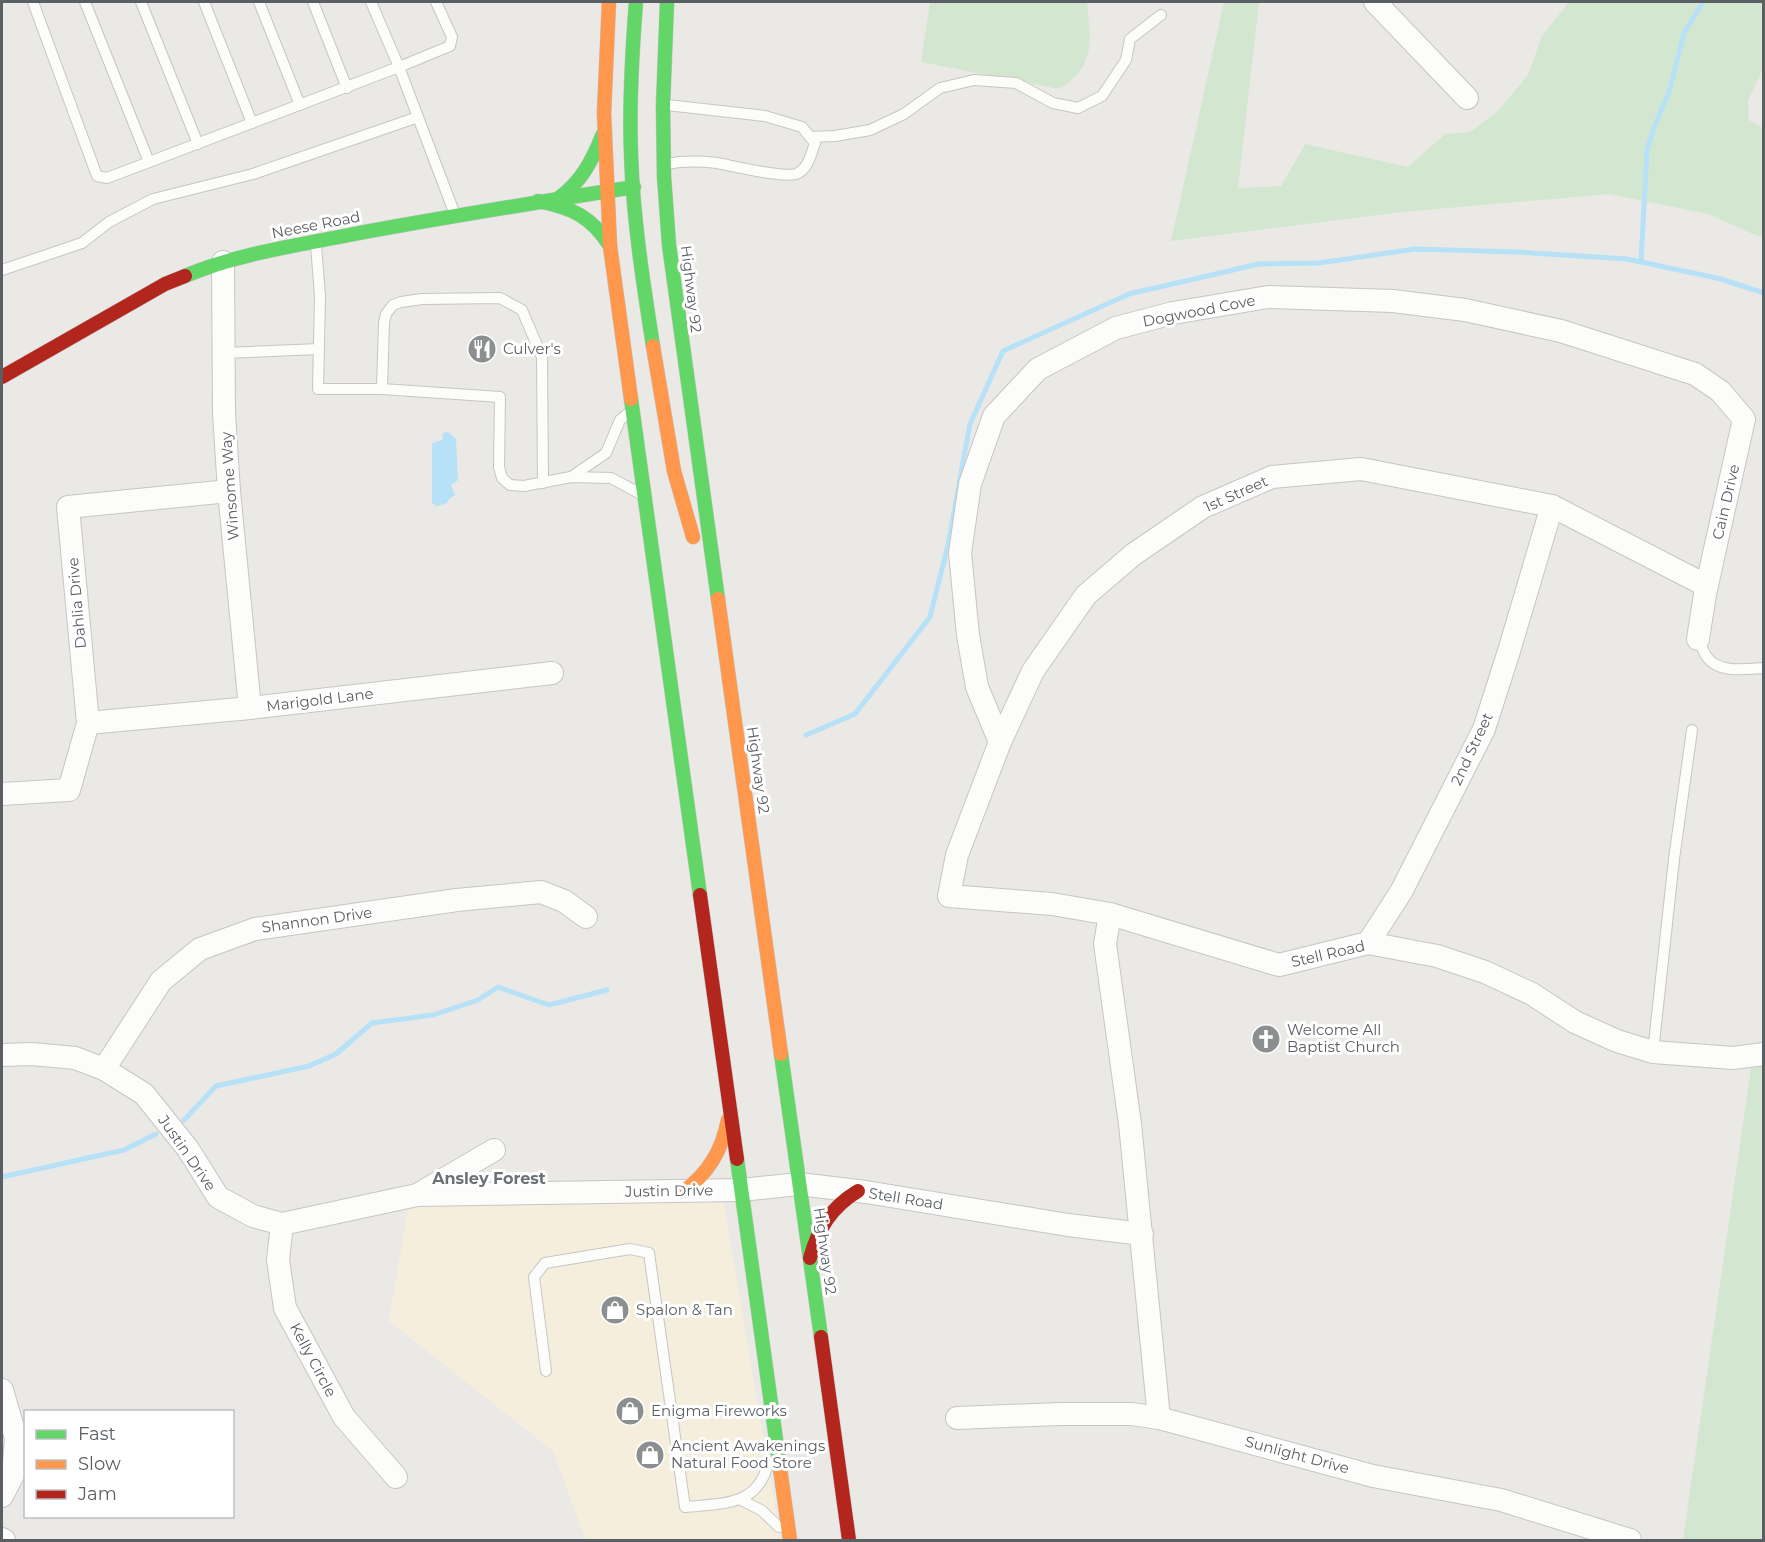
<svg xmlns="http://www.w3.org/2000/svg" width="1765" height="1542" font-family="Montserrat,sans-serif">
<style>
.commercial{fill:#f5eedd}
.green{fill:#d3e7d0}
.water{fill:#b6e1f7}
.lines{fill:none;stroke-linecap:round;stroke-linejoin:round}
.stream{stroke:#b6e1f7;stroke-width:5}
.lane-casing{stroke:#c5c6c5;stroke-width:12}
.street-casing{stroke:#c5c6c5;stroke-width:24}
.fast-casing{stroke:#c7c7c7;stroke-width:15}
.slow-casing{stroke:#c7c7c7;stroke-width:15}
.jam-casing{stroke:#c7c7c7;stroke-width:15}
.lane{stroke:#fcfcfb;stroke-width:10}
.street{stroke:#fcfcfb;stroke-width:22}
.fast{stroke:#63d668;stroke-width:14}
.slow{stroke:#ff974d;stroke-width:14}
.jam{stroke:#b3261e;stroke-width:14}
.labels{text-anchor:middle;stroke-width:6;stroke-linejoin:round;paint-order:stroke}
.street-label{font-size:15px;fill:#5a5f63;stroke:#fff}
.poi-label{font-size:15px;fill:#5a5f63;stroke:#fff;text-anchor:start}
.neighbourhood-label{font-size:16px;font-weight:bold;fill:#6b7175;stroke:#fff}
</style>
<rect width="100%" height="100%" fill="#eae9e5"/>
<path class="commercial" d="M719 1178 781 1540H586L553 1451 389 1321 411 1191Z"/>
<g class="green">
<path d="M930 2H1087C1091 40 1096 67 1059 89L921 62Z"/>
<path d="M1224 2H1259L1238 188 1281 186 1305 144 1408 167 1445 134 1470 132 1498 111 1528 75 1542 36 1569 2H1763V68L1748 101 1749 120 1763 128V235L1760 237 1708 214 1609 194 1402 212 1171 241Z"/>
<path d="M1763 1045V1540H1683L1754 1047Z"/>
</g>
<path class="water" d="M448 432 456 439 458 480 451 485 455 495 449 499 447 503 437 506 432 503V443L442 440 443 433Z"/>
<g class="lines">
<g class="stream">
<path d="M1641 262 1647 150 1655 125 1669 92 1684 33 1703 2"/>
<path d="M806 735 855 714 930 617 948 545 970 424 1003 351 1129 294 1259 264 1319 263 1415 249 1517 252 1627 259 1721 279 1764 293"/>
<path d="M184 1120 216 1086 309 1066 336 1054 372 1023 433 1015 478 1000 498 987 549 1005 607 990"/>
<path d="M2 1177 124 1150 156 1134"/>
</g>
<g class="lane-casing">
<g id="lane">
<path d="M33 2 97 176 107 178 399 67 454 212"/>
<path d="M85 2 149 162"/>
<path d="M141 2 198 144"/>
<path d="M204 2 252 123"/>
<path d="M259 2 300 105"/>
<path d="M313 2 347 88"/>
<path d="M371 2 399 67 450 46 452 37 436 2"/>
<path d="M810 137 835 136 870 130 904 114 940 88 974 80 1016 83 1053 103 1078 108 1102 96 1126 60 1130 39 1161 15"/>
<path d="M666 164C683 161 700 161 717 163 734 166 782 178 796 174 808 170 811 154 815 143L802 127 765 116 667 105"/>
<path d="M316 245 320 296 318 389H382L500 397 499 467 502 478 510 485 524 486 571 477 611 478 639 493"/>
<path d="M2 270 82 243 109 222 153 199 253 174 418 117"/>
<path d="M224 353 319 349"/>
<path d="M382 389 384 323 386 314 393 305 401 302 422 299 500 298 522 310 542 357 543 483"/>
<path d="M571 477 606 453 620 420 627 414"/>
<path d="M1698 639C1701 644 1703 652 1707 657 1719 674 1746 669 1764 668"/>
<path d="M1653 1052 1674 859 1692 730"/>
<path d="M546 1371 534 1277 545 1263 630 1249 649 1253 685 1507C722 1503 757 1507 768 1464"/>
<path d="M741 1500 761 1510 779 1527"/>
</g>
</g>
<g class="street-casing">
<g id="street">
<path d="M1375 2 1467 98"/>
<path d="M223 262 224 413 229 491 250 708"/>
<path d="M1707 586 1552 506 1361 469 1272 477 1203 507 1134 554 1086 595 1033 671 1000 742 957 855 949 896 1052 904 1110 914 1279 965 1368 943 1437 956 1485 972 1532 994 1575 1022 1617 1041 1653 1052 1733 1058 1764 1054"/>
<path d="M88 723 250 708 552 673"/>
<path d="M1000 742 977 687 968 635 960 553 970 484 994 416 1038 369 1116 328 1173 313 1268 297 1393 301 1465 310 1561 331 1695 374 1720 391 1744 419 1705 594 1698 639"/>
<path d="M2 794 69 790 88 723 68 507 229 491"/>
<path d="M1110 914 1105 944 1130 1124 1159 1418"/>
<path d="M1368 943 1401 892 1484 729 1509 651 1552 506"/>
<path d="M2 1055 32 1054 75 1058 104 1069 144 1094 188 1149 218 1197 253 1216 282 1224 417 1195 494 1150"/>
<path d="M104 1069 161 981 200 949 255 929 457 900 541 892 564 901 586 917"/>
<path d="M417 1195 741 1190 799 1184 866 1192 1068 1225 1142 1234"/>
<path d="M282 1224 278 1260 285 1308 344 1417 396 1477"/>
<path d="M2 1390 16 1438 13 1475 2 1496"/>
<path d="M957 1418 1059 1414H1132L1159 1418 1373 1476 1501 1500 1630 1540"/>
<path d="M2 1539 4 1540"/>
</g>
</g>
<g class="fast-casing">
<g id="fast">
<path d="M636 2C632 53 629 103 631 154 633 218 643 282 653 346"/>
<path d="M667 2 663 106 664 176 669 245 718 599"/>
<path d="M559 198C581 182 592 161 602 136"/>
<path d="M538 201C572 208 591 216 610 246"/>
<path d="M185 276C237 254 294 246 349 235 444 217 539 202 634 187"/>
<path d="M631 399 700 895"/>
<path d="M781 1054 821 1337"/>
<path d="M737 1159 779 1461"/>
</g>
</g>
<g class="slow-casing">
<g id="slow">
<path d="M609 2 604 113 610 246 631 399"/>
<path d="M653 346 674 471 693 537"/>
<path d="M718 599 781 1054"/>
<path d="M684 1191C709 1173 722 1150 728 1120"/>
<path d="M779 1461 790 1540"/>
</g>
</g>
<g class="jam-casing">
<g id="jam">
<path d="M2 377 165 284 185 276"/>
<path d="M700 895 737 1159"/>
<path d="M810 1258C818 1229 831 1207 858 1191"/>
<path d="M821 1337 849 1540"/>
</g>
</g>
<use href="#lane" class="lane"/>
<use href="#street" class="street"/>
<use href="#fast" class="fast"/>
<use href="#slow" class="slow"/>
<use href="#jam" class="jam"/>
</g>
<defs>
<g id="restaurant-disc" transform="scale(1.5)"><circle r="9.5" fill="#8c8f90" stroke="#fff"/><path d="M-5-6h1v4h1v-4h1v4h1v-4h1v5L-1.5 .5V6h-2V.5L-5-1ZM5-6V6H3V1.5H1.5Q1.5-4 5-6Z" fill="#fff"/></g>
<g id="church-disc" transform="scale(1.5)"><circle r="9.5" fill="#8c8f90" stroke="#fff"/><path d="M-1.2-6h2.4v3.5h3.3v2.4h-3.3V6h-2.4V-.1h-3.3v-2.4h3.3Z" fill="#fff"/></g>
<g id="shop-disc" transform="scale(1.5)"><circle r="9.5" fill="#8c8f90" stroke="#fff"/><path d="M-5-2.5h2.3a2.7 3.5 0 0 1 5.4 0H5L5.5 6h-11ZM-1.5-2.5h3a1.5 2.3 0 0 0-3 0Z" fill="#fff"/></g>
</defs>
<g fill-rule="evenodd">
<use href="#restaurant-disc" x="482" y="349"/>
<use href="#church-disc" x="1266" y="1039"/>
<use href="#shop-disc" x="615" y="1310"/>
<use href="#shop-disc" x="630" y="1411"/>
<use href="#shop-disc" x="650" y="1455"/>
</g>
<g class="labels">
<g class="street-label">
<text transform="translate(316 225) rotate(-11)" y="5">Neese Road</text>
<text transform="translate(691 289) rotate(83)" y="5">Highway 92</text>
<text transform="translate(1199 311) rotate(-11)" y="5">Dogwood Cove</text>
<text transform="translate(230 486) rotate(-94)" y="5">Winsome Way</text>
<text transform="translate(1236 494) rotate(-24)" y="5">1st Street</text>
<text transform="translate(1726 502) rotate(-77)" y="5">Cain Drive</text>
<text transform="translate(77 603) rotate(-95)" y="5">Dahlia Drive</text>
<text transform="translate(320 700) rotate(-7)" y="5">Marigold Lane</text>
<text transform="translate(1472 749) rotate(-65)" y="5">2nd Street</text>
<text transform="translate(758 770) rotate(82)" y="5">Highway 92</text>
<text transform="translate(317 920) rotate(-8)" y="5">Shannon Drive</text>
<text transform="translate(1328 954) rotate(-13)" y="5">Stell Road</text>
<text transform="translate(187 1153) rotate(55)" y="5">Justin Drive</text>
<text transform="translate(669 1191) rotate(-1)" y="5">Justin Drive</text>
<text transform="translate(906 1199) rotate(9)" y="5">Stell Road</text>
<text transform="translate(825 1251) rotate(82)" y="5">Highway 92</text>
<text transform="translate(313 1360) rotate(62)" y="5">Kelly Circle</text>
<text transform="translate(1297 1455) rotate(15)" y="5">Sunlight Drive</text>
</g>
<g class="poi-label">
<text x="503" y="354">Culver's</text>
<text x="1287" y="1035">Welcome All<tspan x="1287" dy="17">Baptist Church</tspan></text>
<text x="636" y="1315">Spalon &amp; Tan</text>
<text x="651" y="1416">Enigma Fireworks</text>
<text x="671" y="1451">Ancient Awakenings<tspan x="671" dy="17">Natural Food Store</tspan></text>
</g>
<g class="neighbourhood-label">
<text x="489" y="1184">Ansley Forest</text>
</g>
</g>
<rect width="1765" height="1542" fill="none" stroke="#5a5f63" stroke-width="6"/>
<rect x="24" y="1410" width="210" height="108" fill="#ffffff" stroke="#bdbfc1" stroke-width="1.5"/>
<rect x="36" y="1430" width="30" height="9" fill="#63d668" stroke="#bdbfc1" stroke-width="1.5"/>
<text x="78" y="1440" font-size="18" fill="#5a5f63">Fast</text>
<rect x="36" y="1460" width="30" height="9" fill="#ff974d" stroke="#bdbfc1" stroke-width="1.5"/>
<text x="78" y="1470" font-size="18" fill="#5a5f63">Slow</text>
<rect x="36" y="1490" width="30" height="9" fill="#b3261e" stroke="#bdbfc1" stroke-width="1.5"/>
<text x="78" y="1500" font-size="18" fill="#5a5f63">Jam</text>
</svg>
